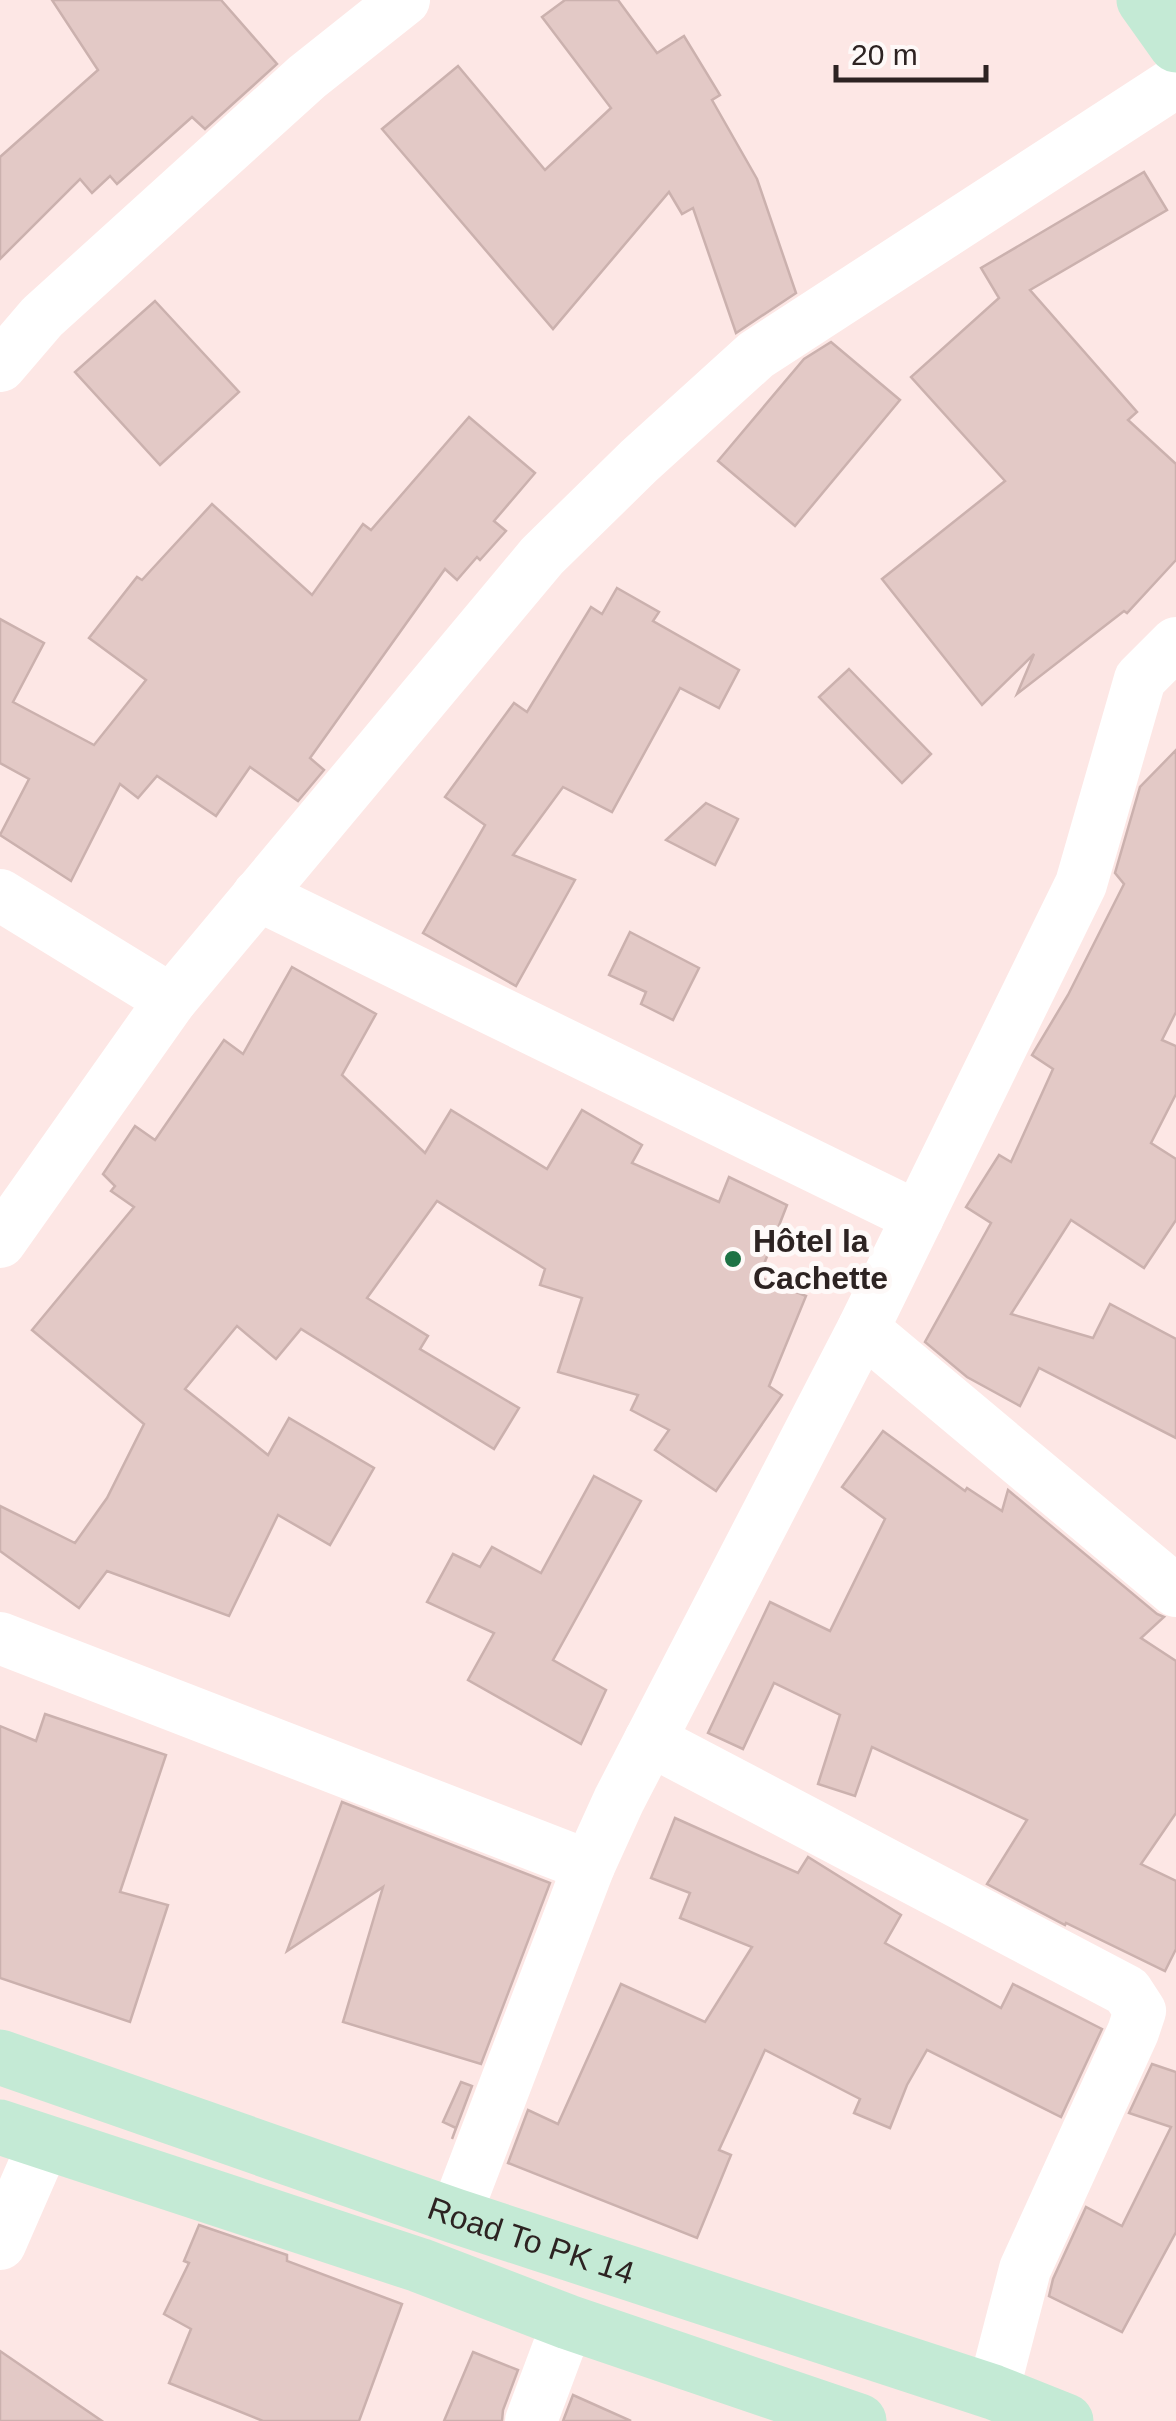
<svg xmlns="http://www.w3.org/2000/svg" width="1176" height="2421" font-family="Helvetica,sans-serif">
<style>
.building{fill:#e3c9c6;stroke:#cbb1ae;stroke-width:2.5}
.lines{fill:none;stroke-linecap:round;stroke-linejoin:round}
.street{stroke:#fff;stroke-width:52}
.secondary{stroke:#c4ead5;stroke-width:55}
.poi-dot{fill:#1e7244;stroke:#fef9f8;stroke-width:4}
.labels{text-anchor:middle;stroke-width:10;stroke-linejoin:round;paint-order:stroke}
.poi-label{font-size:32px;font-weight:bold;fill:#2d2322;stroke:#fef9f8;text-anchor:start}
.street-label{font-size:32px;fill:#2d2322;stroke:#fef9f8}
</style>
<rect width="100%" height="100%" fill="#fde7e5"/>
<g class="building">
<path d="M52 0H221L277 64 205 129 192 117 117 184 110 176 92 193 80 179 0 259V157L98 70Z"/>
<path d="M565 0H618L657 53 684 36 720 95 712 100 757 179 796 293 736 333 693 208 682 214 669 192 553 329 382 129 458 66 545 170 611 108 542 17Z"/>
<path d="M1144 172 1167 210 1030 290 1137 412 1128 420 1176 464V560L1127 613 1124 611 1017 694 1034 654 982 705 882 579 1005 481 911 377 999 298 981 268Z"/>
<path d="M155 301 239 392 160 465 75 372Z"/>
<path d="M831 342 900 400 795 526 718 461 804 359Z"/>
<path d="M469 417 535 473 494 521 506 531 480 560 477 557 457 580 445 569 310 758 324 770 298 801 250 767 216 816 157 776 138 798 120 784 71 881 0 835 29 779 0 763V619L44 643 13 702 94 745 146 680 89 638 137 577 142 580 212 504 312 595 363 524 371 530Z"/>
<path d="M617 588 659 612 653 621 739 670 719 708 680 688 612 812 563 787 513 855 575 880 516 986 423 933 485 825 445 797 514 703 527 712 591 607 602 614Z"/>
<path d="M849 669 931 754 902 783 819 697Z"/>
<path d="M1176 750V1012L1162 1040 1176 1046V1094L1151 1143 1176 1159V1220L1144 1268 1071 1220 1011 1314 1093 1338 1110 1304 1176 1339V1438L1039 1368 1020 1406 967 1377 925 1342 991 1223 966 1207 999 1155 1011 1162 1053 1069 1032 1055 1068 995 1124 884 1115 873 1140 787Z"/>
<path d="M706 803 738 819 715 865 666 840Z"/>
<path d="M630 932 699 968 673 1020 641 1004 646 992 609 975Z"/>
<path d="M292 967 376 1014 342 1075 425 1153 451 1110 547 1169 582 1110 642 1145 632 1163 719 1202 729 1177 787 1205 759 1277 806 1296 769 1386 782 1395 716 1491 655 1450 669 1430 631 1410 638 1395 558 1372 582 1298 540 1285 545 1269 437 1201 367 1298 428 1336 420 1349 519 1408 494 1449 301 1329 276 1359 237 1326 185 1389 268 1455 289 1418 374 1468 330 1545 278 1515 229 1616 107 1571 79 1608 0 1551V1506L75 1543 107 1498 144 1424 32 1330 134 1207 111 1191 115 1186 103 1174 135 1126 155 1140 224 1040 243 1054Z"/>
<path d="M883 1431 965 1491 967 1488 1002 1511 1008 1490 1157 1614 1164 1617 1141 1638 1176 1661V1813L1141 1864 1176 1881V1949L1165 1971 1066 1923 1065 1925 987 1884 1027 1820 872 1747 855 1796 818 1784 840 1715 774 1683 743 1749 708 1733 770 1602 830 1631 885 1519 842 1487Z"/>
<path d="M594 1476 641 1501 553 1660 606 1690 581 1744 468 1680 494 1633 427 1602 453 1554 480 1567 492 1547 541 1573Z"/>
<path d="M45 1714 166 1755 120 1892 168 1905 130 2022 0 1978V1726L36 1741Z"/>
<path d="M342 1802 550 1883 481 2064 343 2022 383 1887 287 1951Z"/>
<path d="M675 1818 798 1873 808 1857 901 1915 885 1943 1001 2008 1013 1984 1102 2029 1061 2117 927 2050 907 2085 890 2128 854 2113 860 2099 765 2050 719 2150 731 2155 697 2238 508 2163 528 2110 558 2124 621 1984 705 2022 752 1947 680 1918 690 1893 651 1878Z"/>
<path d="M1152 2064 1176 2072V2232L1122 2332 1049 2296 1053 2279 1086 2207 1122 2226 1171 2127 1129 2113Z"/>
<path d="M461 2082 472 2086 452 2139 456 2128 443 2122Z"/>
<path d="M199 2225 287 2255V2261L402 2304 359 2421H263L169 2383 191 2329 164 2314 189 2263 184 2261Z"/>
<path d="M0 2351 102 2421H0Z"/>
<path d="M473 2352 518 2370 503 2410 502 2421H444Z"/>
<path d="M573 2395 631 2421H563Z"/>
</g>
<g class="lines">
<g class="street">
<path d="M0 366 42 317 307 77 404 0"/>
<path d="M0 895 171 1000"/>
<path d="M258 895 918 1217"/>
<path d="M0 1242 171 1000 542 556 639 461 756 355 1176 82"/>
<path d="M863 1329 1176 1591"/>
<path d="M0 1638 589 1866"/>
<path d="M650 1740 1127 1991 1140 2011 1133 2032 1025 2269 993 2392"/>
<path d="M455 2216 589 1866 619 1800 863 1329 1081 884 1140 679 1176 643"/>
<path d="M0 2244 45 2141"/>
<path d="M531 2421 568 2322"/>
</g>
<g class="secondary">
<path d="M1144 0 1176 45"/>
<path id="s1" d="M0 2057 455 2216 993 2392 1066 2421"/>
<path d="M0 2127 419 2265 568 2322 859 2421"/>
</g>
</g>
<circle class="poi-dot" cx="733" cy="1259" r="10"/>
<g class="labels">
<g class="poi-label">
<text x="753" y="1252">Hôtel la<tspan x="753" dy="37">Cachette</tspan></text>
</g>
<g class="street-label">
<text dy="11" stroke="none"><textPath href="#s1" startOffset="562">Road To PK 14</textPath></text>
</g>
</g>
<path d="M836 65v15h150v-15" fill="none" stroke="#2d2322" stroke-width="5"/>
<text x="851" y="65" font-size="30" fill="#2d2322" stroke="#fef9f8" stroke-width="8" paint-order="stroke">20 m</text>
</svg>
